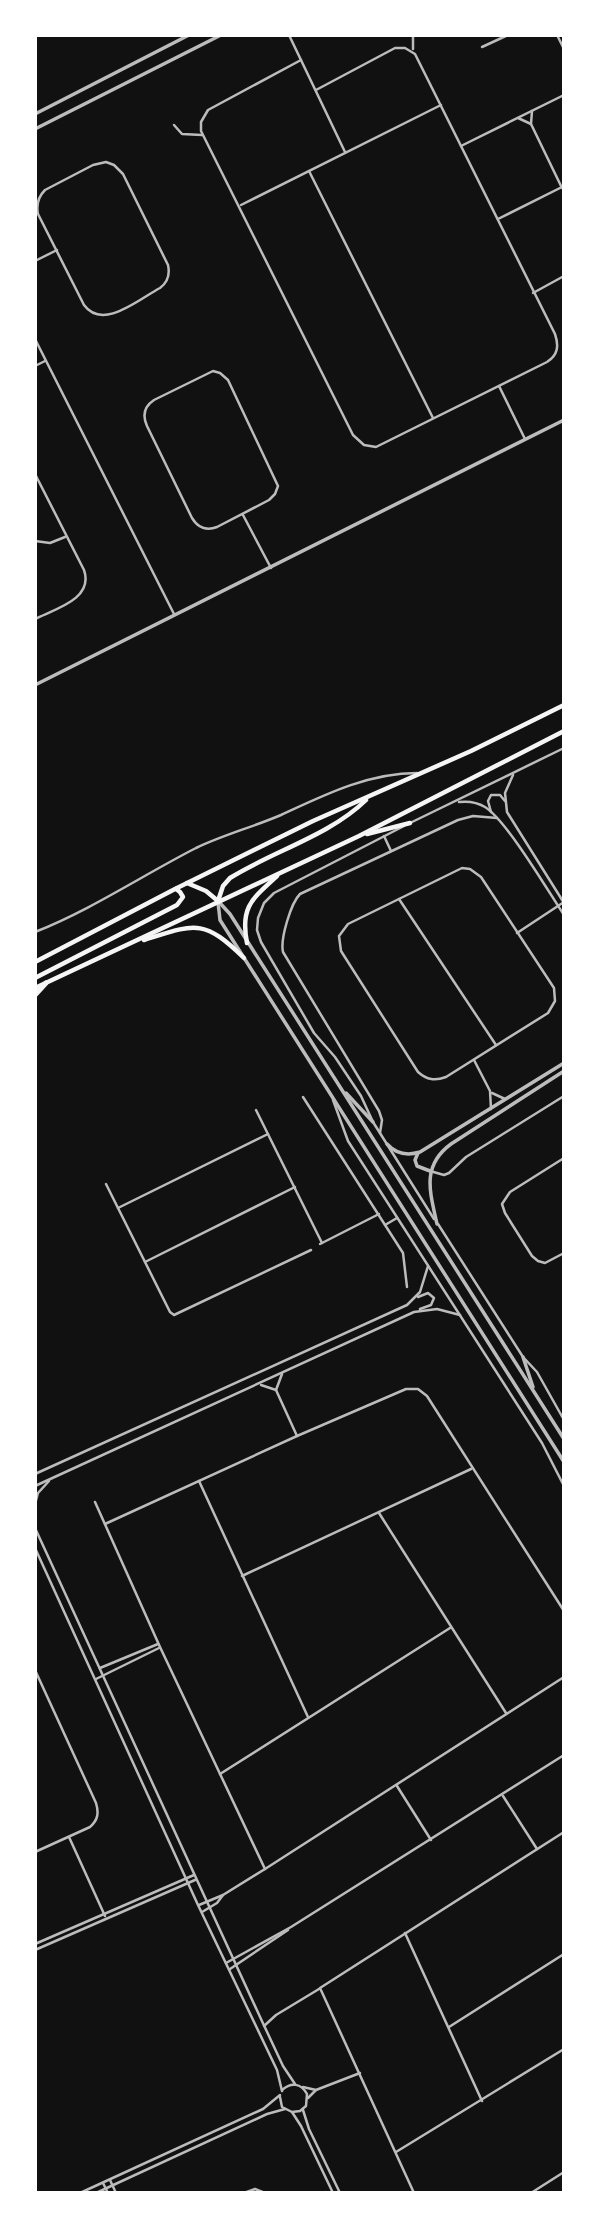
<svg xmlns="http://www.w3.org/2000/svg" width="599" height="2228" font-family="'Noto Sans',sans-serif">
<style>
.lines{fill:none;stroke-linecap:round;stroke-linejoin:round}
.minor{stroke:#bcbcbc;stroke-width:2.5}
.tertiary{stroke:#bcbcbc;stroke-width:3.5}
.primary{stroke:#f5f5f5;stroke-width:4.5}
.motorway{stroke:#f5f5f5;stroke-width:5}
</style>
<rect width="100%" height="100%" fill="#111"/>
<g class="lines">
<g class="minor">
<path d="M289 35 345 152"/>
<path d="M557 35 564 49"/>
<path d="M482 47 508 35"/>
<path d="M413 49V35"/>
<path d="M301 60 208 110 201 122V131L353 435 364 445 376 447 547 362C558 355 559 346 555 334L415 54 405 48H395L316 90"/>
<path d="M532 111 531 124 562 188"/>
<path d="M518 118 531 124"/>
<path d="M174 125 182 134 202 135"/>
<path d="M461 146 564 95"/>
<path d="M106 162 114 165 123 174 168 265C170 274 168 282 160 288 139 299 103 331 84 305L38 214C36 204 38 197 45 190L93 165Z"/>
<path d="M309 171 433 418"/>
<path d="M241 205 441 105"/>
<path d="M498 219 564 186"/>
<path d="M35 261 57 250"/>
<path d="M533 293 564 276"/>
<path d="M35 339 174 614"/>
<path d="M35 366 45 361"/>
<path d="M213 371 220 373 228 380 278 486 275 494 269 500 217 527C207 531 198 528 192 518L147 426C142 415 145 406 154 400Z"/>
<path d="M499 386 525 439"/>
<path d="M35 474 84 570C94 599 55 609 35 619"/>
<path d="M243 515 271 568"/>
<path d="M35 541 50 543 65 537"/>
<path d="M513 775 505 793 507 812 564 903"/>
<path d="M459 802C468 801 477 802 485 807 507 821 548 891 564 915"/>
<path d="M491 812 488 801 491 795H500L505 801"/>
<path d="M410 823 564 748"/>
<path d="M404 826 274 893 264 903 258 918 257 930 261 942 314 1033 335 1057 361 1096 373 1122 434 1219"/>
<path d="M384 836 391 851"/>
<path d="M462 868 470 869 481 877 554 988 555 1001 548 1013 446 1077C435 1081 427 1080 418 1072L341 951 339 936 348 924Z"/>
<path d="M399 899 496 1045"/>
<path d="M35 932C91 910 143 875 196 848 223 835 253 827 281 815 324 795 368 773 417 773"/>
<path d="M517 933 564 902"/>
<path d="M474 1060 490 1091 491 1109"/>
<path d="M492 1093 505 1099"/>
<path d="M303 1097 403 1253 407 1287"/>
<path d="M333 1100 348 1141 542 1443 564 1486"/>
<path d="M256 1110 322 1243"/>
<path d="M380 1133 382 1120 379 1111 283 952C280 939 291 903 300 894L458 820 473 816 497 818"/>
<path d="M564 1158 510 1192 502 1204 505 1213 532 1256 538 1261 545 1263 564 1253"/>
<path d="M430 1171 444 1175 449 1173 466 1157 564 1096"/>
<path d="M106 1184 170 1312 174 1315 311 1250"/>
<path d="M118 1208 268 1134"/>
<path d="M438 1224 523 1357 537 1372 564 1420"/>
<path d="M385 1225 397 1218"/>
<path d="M320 1244 379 1214"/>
<path d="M145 1262 295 1187"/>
<path d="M418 1297 428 1293 434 1298 431 1305 420 1309"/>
<path d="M261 1385 276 1390 297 1436"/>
<path d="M276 1390 282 1374"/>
<path d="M35 1474 407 1305 420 1292 428 1266"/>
<path d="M199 1481 308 1717"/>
<path d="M35 1486 414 1312 437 1309 460 1315"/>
<path d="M95 1502 160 1647 265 1869"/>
<path d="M35 1504 38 1493 49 1481"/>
<path d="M379 1513 506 1713"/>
<path d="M105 1524 297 1436 406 1389H418L427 1396 564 1611"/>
<path d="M35 1528 261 2019 283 2066 295 2084"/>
<path d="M35 1548 198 1905 277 2070 282 2091"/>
<path d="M242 1576 471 1469"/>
<path d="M100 1668 158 1644"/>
<path d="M35 1670 96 1803C99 1813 98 1820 90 1827L35 1852"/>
<path d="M96 1679 159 1648"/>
<path d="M220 1774 450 1628"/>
<path d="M397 1786 431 1840"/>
<path d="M503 1796 537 1849"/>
<path d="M69 1837 105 1916"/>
<path d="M199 1905 223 1895 265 1869 564 1677"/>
<path d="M202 1912 217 1903 223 1895"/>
<path d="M405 1933 482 2101"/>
<path d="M35 1944 194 1875"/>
<path d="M35 1950 195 1880"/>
<path d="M226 1963 291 1927 564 1755"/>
<path d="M230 1969 288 1930"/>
<path d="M264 2026 276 2015 319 1989"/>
<path d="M449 2027 564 1954"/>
<path d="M303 2087 316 2090"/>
<path d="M282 2090C291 2082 301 2083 307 2094L306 2106 300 2111 292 2112"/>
<path d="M280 2097 282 2107 292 2112 301 2126 333 2193"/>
<path d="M308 2098 316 2090 360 2073"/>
<path d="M303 2110 309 2129 340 2193"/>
<path d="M396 2152 564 2049"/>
<path d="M110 2180 116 2193"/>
<path d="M103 2183 108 2193"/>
<path d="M80 2193 263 2109 280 2095"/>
<path d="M96 2193 267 2114 285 2109"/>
<path d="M244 2193 255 2189 265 2193"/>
<path d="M414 2193 320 1988 564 1832"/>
<path d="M531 2193 564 2172"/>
</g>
<g class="tertiary">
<path d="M35 114 189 35"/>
<path d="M35 129 221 35"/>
<path d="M35 685 564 420"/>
<path d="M218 902 220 920 564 1462"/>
<path d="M219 902 230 914 564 1439"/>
<path d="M346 1093 373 1122"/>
<path d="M387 1144C396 1154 407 1156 420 1152L564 1063"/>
<path d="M418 1153 415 1160 417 1166 430 1171"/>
<path d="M437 1224C430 1192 421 1166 451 1144L564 1071"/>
<path d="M523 1357 533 1387"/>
</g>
<g class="primary">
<path d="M367 834 410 823"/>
<path d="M187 883 206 891 218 901"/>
<path d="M218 901 223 886 230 878C273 851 329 836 366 800"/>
<path d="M144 940C195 924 203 918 244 958"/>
<path d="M247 943C240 907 252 899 277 876"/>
<path d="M35 962 175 889 313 821 471 751 564 705"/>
<path d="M35 978 177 905 183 897 180 892 176 889"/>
<path d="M35 988 359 836 564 731"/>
</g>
<path class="motorway" d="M35 995 46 983"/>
</g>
<rect width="599" height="2228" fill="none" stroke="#ffffff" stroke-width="74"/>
</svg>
